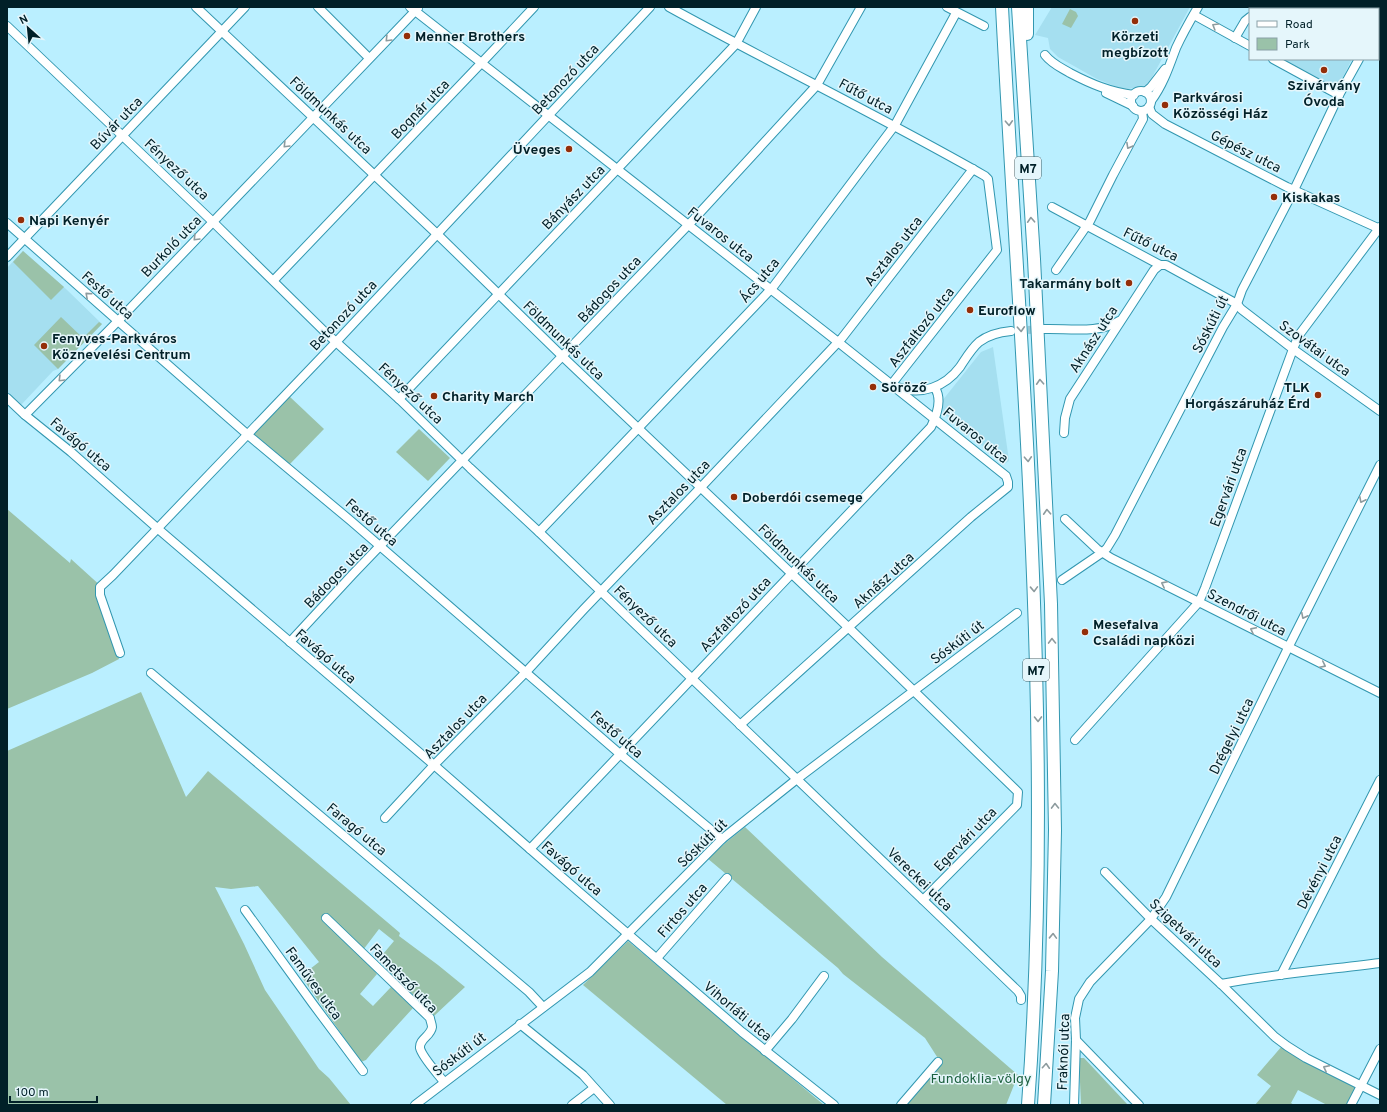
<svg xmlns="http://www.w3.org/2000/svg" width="1387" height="1112" font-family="Overpass,sans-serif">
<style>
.built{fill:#a5dff0}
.green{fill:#9ac2a9}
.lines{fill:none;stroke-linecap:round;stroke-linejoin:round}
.minor-tunnel{stroke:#95c6d4;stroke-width:8;stroke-dasharray:8 4;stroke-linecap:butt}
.minor-casing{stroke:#3297b0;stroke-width:10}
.major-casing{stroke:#3297b0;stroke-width:12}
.highway-casing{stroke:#3297b0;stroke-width:14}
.minor{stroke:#fff;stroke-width:8}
.major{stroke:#fff;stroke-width:10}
.highway{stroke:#fff;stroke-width:12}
.oneway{stroke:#8d9b9e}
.poi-dot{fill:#942e08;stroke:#e5f6fb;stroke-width:1.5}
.labels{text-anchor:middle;stroke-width:3;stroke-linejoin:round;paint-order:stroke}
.shield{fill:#e5f6fb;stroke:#456067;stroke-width:1}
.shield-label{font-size:13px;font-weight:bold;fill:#012028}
.poi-label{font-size:14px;font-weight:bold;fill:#012028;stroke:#e5f6fb;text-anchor:start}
.street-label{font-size:14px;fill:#012028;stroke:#e5f6fb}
.park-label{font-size:14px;fill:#1c603e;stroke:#e5f6fb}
</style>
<rect width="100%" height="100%" fill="#baefff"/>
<g class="built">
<path d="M1052 7H1190L1150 81 1147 85 1124 90 1097 79 1058 57 1050 49 1048 38 1035 35Z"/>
<path d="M1282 59H1352L1337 89Z"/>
<path d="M23 251 66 289 102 324 58 369 53 371 21 405 7 392V268Z"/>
<path d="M993 347 1009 461 1004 464 943 413 942 408V401L981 352Z"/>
</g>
<g class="green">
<path d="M1070 9 1076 12 1078 16 1071 28 1062 24Z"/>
<path d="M23 251 64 287 51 300 13 262Z"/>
<path d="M61 317 83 338 99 322 102 324 58 369 34 345Z"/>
<path d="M289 396 324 429 289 465 252 435Z"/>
<path d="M419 429 450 458 428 481 396 452Z"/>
<path d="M7 509 70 563 71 559 103 588 102 593 119 659 92 673 7 709Z"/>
<path d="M141 692 186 797 208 771 393 927 400 933 399 936 438 965 465 987 434 1016 378 960 394 941 379 929 360 954 377 974 360 994 373 1006 391 987 413 1008 371 1054 366 1060 361 1062 301 976 319 962 258 886 231 889 215 887 244 944 265 990 319 1069 329 1078 351 1105H7V751Z"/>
<path d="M745 827 882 957 1018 1075 1006 1105H902L941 1063 925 1038 843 974 838 968 707 858Z"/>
<path d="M628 941 824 1105H727L583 985Z"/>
<path d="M1282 1046 1358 1086 1348 1105H1327L1298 1090 1291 1103 1294 1105H1255L1271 1086 1257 1075Z"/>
<path d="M1079 1058H1084L1128 1105H1081Z"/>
</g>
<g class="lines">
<path class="minor-tunnel" d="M1016 331 1042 329"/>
<g class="minor-casing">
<g id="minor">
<path d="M196 7 437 234 563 357 849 628 1018 792 1017 805 923 900"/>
<path d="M318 7 369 58"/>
<path d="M410 7 838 342 1006 476 1008 482V487L971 517 740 725"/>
<path d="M669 7C774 65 882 117 985 176L988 179 997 250 891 385"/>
<path d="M947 7 984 26"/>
<path d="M1194 15 1250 46"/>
<path d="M7 26 212 221 325 332 399 399 470 468 539 532 1018 991 1021 996V1000"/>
<path d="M1235 38 1245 21 1250 17"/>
<path d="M1378 44 1380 43"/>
<path d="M1045 55C1052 64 1060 67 1070 73 1091 84 1110 92 1134 95"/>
<path d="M1273 59 1339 95"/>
<circle cx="1141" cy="101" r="10"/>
<path d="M1145 92 1151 87 1165 69"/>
<path d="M1106 93 1133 106"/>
<path d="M1151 101C1163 85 1169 67 1176 48 1182 35 1191 19 1198 7"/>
<path d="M1149 107 1152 114 1165 124 1287 187 1380 229"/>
<path d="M1052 207 1160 265H1166L1237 304 1241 309 1293 349 1380 411"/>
<path d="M7 223 118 321 248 435 351 521 620 754 722 839"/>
<path d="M7 257 245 7"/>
<path d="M1056 270 1090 221 1113 175 1143 119 1142 111"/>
<path d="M274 280 488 56 534 7"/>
<path d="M1044 329C1066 328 1100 334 1119 321"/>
<path d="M897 387C921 396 945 387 960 367 966 358 971 349 979 342 988 335 1000 332 1011 331"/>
<path d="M7 398 25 415 71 452 157 528 434 765 578 891 742 1032 834 1105"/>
<path d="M399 399 736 44 756 7"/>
<path d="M25 415 118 321 418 8"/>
<path d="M1064 433 1065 418 1070 399 1154 270 1160 265"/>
<path d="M1065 519 1097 549 1111 558 1380 693"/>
<path d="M539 532 773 287 895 125 956 13"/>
<path d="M1062 580 1103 552 1107 548 1115 535 1223 327 1237 304 1242 290 1294 190 1339 95 1359 59"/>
<path d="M290 642 353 574 694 219 817 85 861 7"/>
<path d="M120 653 100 595V587L113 575 337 341 650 7"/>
<path d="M151 673 529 992 543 1007"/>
<path d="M1075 740 1199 602 1205 588 1293 349 1299 335 1380 227"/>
<path d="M385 818 434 765 526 672 584 609 705 483 842 338 973 169"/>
<path d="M530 849 931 427C937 415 942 399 935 388"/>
<path d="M1105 872 1151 919 1221 984 1275 1037 1287 1046 1306 1058 1380 1095"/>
<path d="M245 910 313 1004 363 1071"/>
<path d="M326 918 430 1018C430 1020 432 1024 432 1027 431 1036 419 1039 420 1048 422 1057 438 1074 444 1082"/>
<path d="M657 958 727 878"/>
<path d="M1281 975 1380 780"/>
<path d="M1221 984C1273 974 1327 970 1380 963"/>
<path d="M520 1024 583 1075 610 1105"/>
<path d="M1076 1040 1139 1105"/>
<path d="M765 1051 792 1019 824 976"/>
<path d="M415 1105 590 972 722 839 797 779 1017 613"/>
<path d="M572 1105 594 1088"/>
<path d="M901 1105 938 1062"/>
<path d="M1074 1105 1076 1040 1075 1018 1079 999 1090 982 1151 919 1166 897 1288 648 1380 465"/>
<path d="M1351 1105 1380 1049"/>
</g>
</g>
<g class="major-casing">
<g id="major">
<path d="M1346 7 1353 9"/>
<path d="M1366 7 1377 8"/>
<path d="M1378 29 1380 30"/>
</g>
</g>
<g class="highway-casing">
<g id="highway">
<path d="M1002 7C1021 373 1055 739 1028 1105"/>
<path d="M1018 7 1034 259 1051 604 1055 830 1052 971 1044 1105"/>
<path d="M1027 34V7"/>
</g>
</g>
<use href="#minor" class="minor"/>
<use href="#major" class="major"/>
<use href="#highway" class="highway"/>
</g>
<defs><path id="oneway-chevron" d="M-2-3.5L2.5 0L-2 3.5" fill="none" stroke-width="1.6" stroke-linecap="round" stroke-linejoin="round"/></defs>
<g class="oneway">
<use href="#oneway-chevron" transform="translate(1215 26) rotate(-149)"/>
<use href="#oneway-chevron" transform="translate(388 39) rotate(134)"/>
<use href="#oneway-chevron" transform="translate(1009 123) rotate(87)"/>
<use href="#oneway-chevron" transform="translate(286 145) rotate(134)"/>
<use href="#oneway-chevron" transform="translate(1129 146) rotate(119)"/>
<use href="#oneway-chevron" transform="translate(1031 220) rotate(-93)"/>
<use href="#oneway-chevron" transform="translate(196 238) rotate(134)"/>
<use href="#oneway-chevron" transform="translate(88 295) rotate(-138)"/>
<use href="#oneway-chevron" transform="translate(1021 329) rotate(87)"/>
<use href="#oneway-chevron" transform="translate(61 379) rotate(135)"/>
<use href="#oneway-chevron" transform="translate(1040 382) rotate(-93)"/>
<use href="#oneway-chevron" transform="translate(1028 459) rotate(87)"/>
<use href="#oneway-chevron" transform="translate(1362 500) rotate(117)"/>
<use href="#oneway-chevron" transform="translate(1047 512) rotate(-93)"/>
<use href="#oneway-chevron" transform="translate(1164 584) rotate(-153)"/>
<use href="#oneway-chevron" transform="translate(1034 589) rotate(88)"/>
<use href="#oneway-chevron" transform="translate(1304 616) rotate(117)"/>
<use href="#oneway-chevron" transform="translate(1253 630) rotate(-153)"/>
<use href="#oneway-chevron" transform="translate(1052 641) rotate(-91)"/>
<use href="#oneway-chevron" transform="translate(1323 665) rotate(26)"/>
<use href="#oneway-chevron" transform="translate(1038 719) rotate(89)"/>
<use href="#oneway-chevron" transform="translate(1055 806) rotate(-91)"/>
<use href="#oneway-chevron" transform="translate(1053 936) rotate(-88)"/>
<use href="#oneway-chevron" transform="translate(1046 1066) rotate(-86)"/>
<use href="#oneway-chevron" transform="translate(1326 1068) rotate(-153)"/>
</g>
<g class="poi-dot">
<circle cx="1135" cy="21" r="4"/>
<circle cx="407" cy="36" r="4"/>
<circle cx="1324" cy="70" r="4"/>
<circle cx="1165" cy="105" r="4"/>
<circle cx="569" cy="149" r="4"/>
<circle cx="1274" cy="197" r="4"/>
<circle cx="21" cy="220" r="4"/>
<circle cx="1129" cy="283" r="4"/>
<circle cx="970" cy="310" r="4"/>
<circle cx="44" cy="346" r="4"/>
<circle cx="873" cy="387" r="4"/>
<circle cx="1318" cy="395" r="4"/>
<circle cx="434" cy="396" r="4"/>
<circle cx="734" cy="497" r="4"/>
<circle cx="1085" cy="632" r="4"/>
</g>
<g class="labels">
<g class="shield">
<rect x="1015" y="157" width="26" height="22" rx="3"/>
<rect x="1023" y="659" width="26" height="22" rx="3"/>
</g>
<g class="shield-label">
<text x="1028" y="173">M7</text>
<text x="1036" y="675">M7</text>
</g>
<g class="poi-label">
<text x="415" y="41">Menner Brothers</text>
<text x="1135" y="41" text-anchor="middle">Körzeti<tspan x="1135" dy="16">megbízott</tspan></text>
<text x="1324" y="90" text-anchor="middle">Szivárvány<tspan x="1324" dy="16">Óvoda</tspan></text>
<text x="1173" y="102">Parkvárosi<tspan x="1173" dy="16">Közösségi Ház</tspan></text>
<text x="561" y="154" text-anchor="end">Üveges</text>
<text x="1282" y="202">Kiskakas</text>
<text x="29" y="225">Napi Kenyér</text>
<text x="1121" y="288" text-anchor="end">Takarmány bolt</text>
<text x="978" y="315">Euroflow</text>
<text x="52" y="343">Fenyves-Parkváros<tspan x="52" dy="16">Köznevelési Centrum</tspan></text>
<text x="881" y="392">Söröző</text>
<text x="1310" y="392" text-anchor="end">TLK<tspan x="1310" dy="16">Horgászáruház Érd</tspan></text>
<text x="442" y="401">Charity March</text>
<text x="742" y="502">Doberdói csemege</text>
<text x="1093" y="629">Mesefalva<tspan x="1093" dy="16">Családi napközi</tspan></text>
</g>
<g class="street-label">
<text transform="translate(565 79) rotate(-47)" y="5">Betonozó utca</text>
<text transform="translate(866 96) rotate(28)" y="5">Fűtő utca</text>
<text transform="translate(420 109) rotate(-46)" y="5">Bognár utca</text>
<text transform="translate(331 115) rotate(43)" y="5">Földmunkás utca</text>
<text transform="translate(116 123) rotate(-46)" y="5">Búvár utca</text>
<text transform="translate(1246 151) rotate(27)" y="5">Gépész utca</text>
<text transform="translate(177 169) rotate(43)" y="5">Fényező utca</text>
<text transform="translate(573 197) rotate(-46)" y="5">Bányász utca</text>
<text transform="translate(721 234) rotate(38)" y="5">Fuvaros utca</text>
<text transform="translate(1151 244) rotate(26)" y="5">Fűtő utca</text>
<text transform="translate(171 246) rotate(-46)" y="5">Burkoló utca</text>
<text transform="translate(893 251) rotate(-52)" y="5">Asztalos utca</text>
<text transform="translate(759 280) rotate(-50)" y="5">Ács utca</text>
<text transform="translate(609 289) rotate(-47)" y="5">Bádogos utca</text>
<text transform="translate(108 295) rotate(42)" y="5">Festő utca</text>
<text transform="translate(343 315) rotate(-47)" y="5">Betonozó utca</text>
<text transform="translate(1210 324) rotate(-63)" y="5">Sóskúti út</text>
<text transform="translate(921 327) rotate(-52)" y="5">Aszfaltozó utca</text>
<text transform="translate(1093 339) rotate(-57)" y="5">Aknász utca</text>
<text transform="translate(564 340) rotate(44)" y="5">Földmunkás utca</text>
<text transform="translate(1315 348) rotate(36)" y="5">Szovátai utca</text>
<text transform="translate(411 393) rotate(43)" y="5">Fényező utca</text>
<text transform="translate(976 435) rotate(39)" y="5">Fuvaros utca</text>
<text transform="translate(81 444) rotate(40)" y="5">Favágó utca</text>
<text transform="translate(1228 487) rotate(-70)" y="5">Egervári utca</text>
<text transform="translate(678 492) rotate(-46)" y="5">Asztalos utca</text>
<text transform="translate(372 522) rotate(41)" y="5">Festő utca</text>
<text transform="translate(799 563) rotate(44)" y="5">Földmunkás utca</text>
<text transform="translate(336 575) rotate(-46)" y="5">Bádogos utca</text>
<text transform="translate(883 580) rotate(-42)" y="5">Aknász utca</text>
<text transform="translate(1247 612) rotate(27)" y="5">Szendrői utca</text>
<text transform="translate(735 614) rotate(-47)" y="5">Aszfaltozó utca</text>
<text transform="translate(646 616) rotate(44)" y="5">Fényező utca</text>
<text transform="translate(957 642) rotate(-37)" y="5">Sóskúti út</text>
<text transform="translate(326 656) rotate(41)" y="5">Favágó utca</text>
<text transform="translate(455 726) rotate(-46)" y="5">Asztalos utca</text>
<text transform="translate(617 734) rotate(41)" y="5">Festő utca</text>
<text transform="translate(1231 736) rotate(-64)" y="5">Drégelyi utca</text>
<text transform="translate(357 829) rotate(40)" y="5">Faragó utca</text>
<text transform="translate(965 839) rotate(-46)" y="5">Egervári utca</text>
<text transform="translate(702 843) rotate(-44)" y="5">Sóskúti út</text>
<text transform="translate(572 868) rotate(41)" y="5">Favágó utca</text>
<text transform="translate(1319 872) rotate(-63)" y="5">Dévényi utca</text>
<text transform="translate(920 879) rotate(44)" y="5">Vereckei utca</text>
<text transform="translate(682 910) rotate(-49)" y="5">Firtos utca</text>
<text transform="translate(1186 933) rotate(43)" y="5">Szigetvári utca</text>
<text transform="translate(404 978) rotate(46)" y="5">Fametsző utca</text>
<text transform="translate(314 983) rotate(54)" y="5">Faműves utca</text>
<text transform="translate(738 1011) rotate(40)" y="5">Vihorláti utca</text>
<text transform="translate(1063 1052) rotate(-88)" y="5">Fraknói utca</text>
<text transform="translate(459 1054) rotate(-37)" y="5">Sóskúti út</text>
</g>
<g class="park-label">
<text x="981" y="1083">Fundoklia-völgy</text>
</g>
</g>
<rect width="1387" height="1112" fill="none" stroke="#012028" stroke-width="16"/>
<rect x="1249" y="8" width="130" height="52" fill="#e5f6fb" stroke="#8aa0a7"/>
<rect x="1257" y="21" width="20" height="6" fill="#ffffff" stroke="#8aa0a7"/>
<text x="1285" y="28" font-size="12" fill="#012028">Road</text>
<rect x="1257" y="38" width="20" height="12" fill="#9ac2a9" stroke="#8aa0a7"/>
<text x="1285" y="48" font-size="12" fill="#012028">Park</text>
<g transform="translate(28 28) rotate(333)" stroke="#e5f6fb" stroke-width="3" paint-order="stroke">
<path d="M0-3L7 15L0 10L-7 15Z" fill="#012028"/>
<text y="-6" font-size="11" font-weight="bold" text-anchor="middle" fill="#012028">N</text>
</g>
<path d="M10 1096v6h87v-6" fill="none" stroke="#012028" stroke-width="2"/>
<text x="16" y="1096" font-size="12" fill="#012028" stroke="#e5f6fb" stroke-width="3" paint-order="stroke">100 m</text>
</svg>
